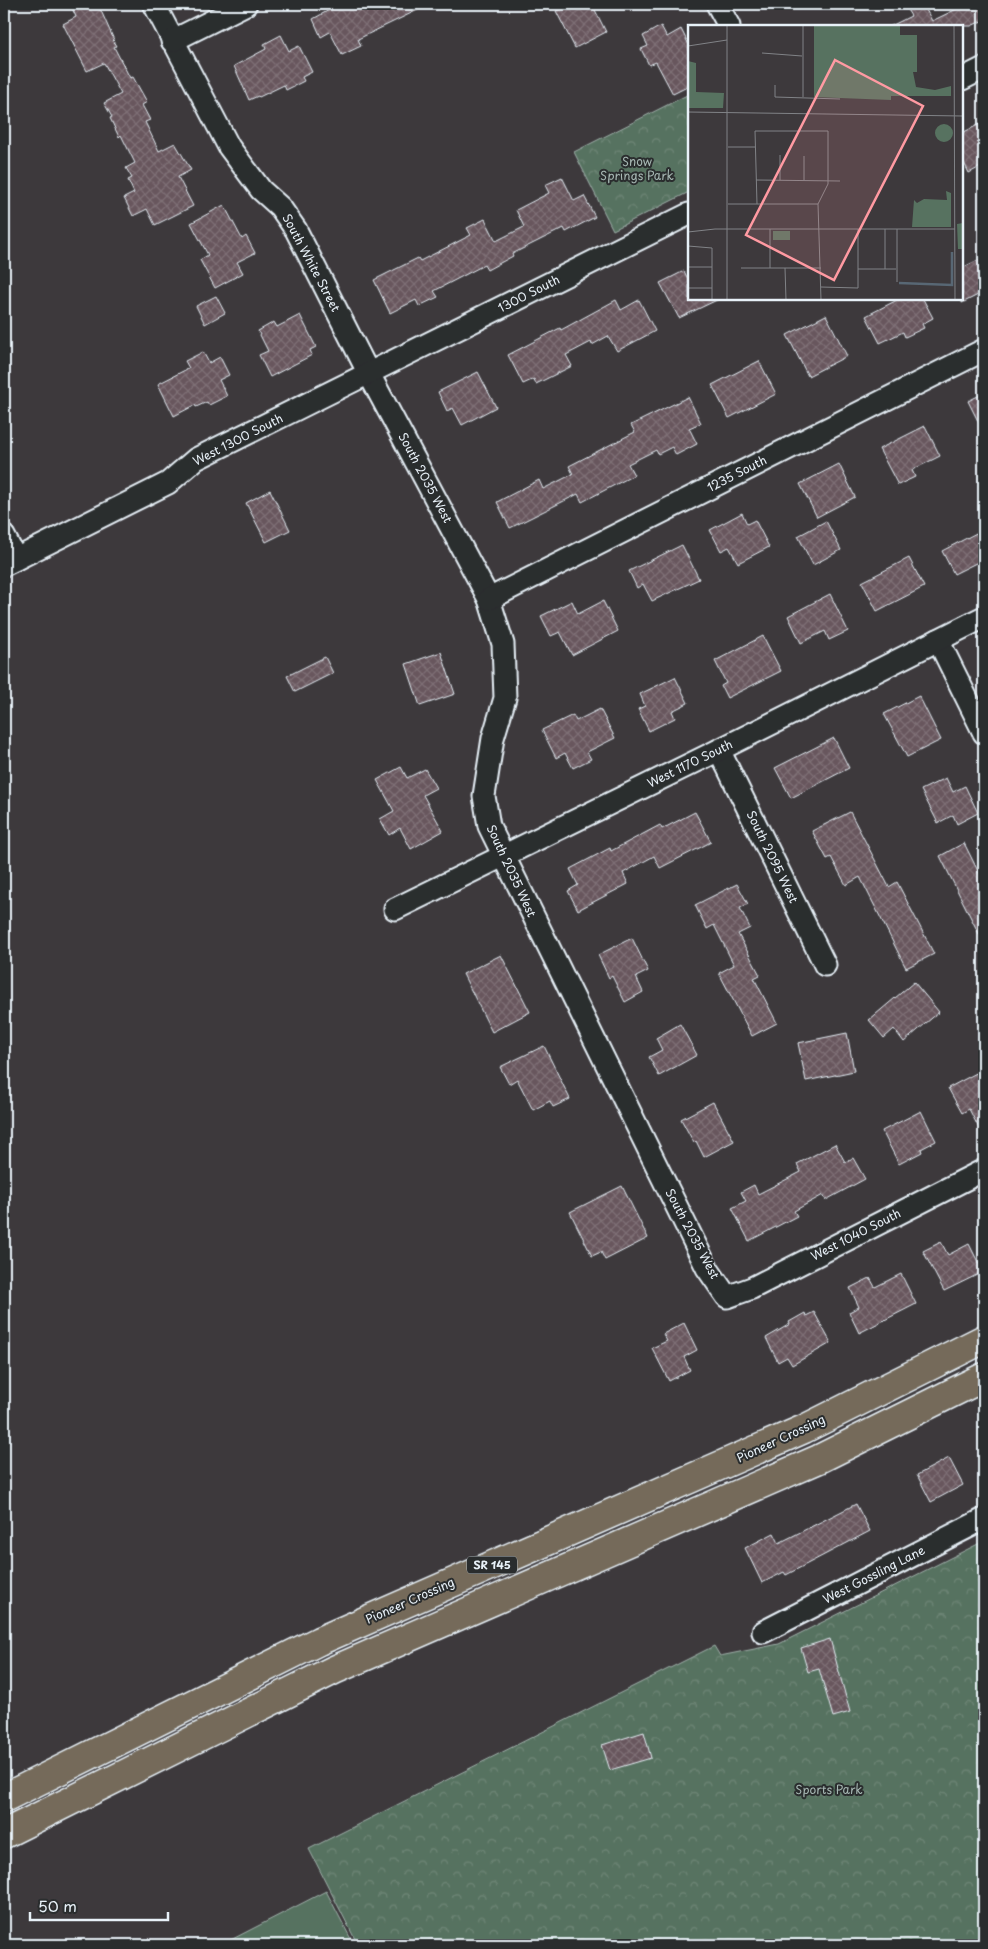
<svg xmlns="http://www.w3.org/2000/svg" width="988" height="1949" font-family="'Playpen Sans',sans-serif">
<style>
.grass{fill:#577260;stroke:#a0b2ac}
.forest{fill:url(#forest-crowns);stroke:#a0b2ac}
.building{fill:url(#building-cross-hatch);stroke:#e8f1f8}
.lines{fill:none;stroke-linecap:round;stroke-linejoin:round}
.minor-casing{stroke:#e8f1f8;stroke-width:25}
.trunk-casing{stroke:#e8f1f8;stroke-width:31}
.minor{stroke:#2a2d2e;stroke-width:21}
.trunk{stroke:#746a5a;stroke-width:28}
.labels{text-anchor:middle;stroke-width:4;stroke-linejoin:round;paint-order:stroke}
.shield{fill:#2a2d2e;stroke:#afb6bb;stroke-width:1}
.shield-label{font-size:11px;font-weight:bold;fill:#e8f1f8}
.park-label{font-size:12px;fill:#a7b8b4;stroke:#2a2d2e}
.street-label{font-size:12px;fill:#e8f1f8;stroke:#2a2d2e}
.inset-river{fill:none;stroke:#586774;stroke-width:2.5}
.inset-road{fill:none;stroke:#818387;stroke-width:1}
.view{fill:#ff9aa2;fill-opacity:0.15;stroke:#ff9aa2;stroke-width:2.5}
.inset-edge{fill:none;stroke:#e8f1f8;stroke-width:2.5}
</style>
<defs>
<pattern id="forest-crowns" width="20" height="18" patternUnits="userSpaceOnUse" patternTransform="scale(1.25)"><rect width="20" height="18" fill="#577260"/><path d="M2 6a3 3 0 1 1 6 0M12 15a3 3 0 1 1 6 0" fill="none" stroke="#6f8778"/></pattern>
<pattern id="building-cross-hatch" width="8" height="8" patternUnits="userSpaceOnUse" patternTransform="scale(1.25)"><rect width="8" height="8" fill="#68565d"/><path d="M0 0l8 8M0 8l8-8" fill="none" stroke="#7e6f75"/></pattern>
</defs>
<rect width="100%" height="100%" fill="#3d393c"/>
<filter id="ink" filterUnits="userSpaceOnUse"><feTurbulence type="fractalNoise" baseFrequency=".02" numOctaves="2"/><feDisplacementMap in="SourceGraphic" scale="10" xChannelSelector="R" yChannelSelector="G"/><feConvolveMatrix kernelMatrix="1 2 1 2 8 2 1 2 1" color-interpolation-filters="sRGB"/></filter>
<g filter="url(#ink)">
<path class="grass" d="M326 1891 354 1945H221Z"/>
<g class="forest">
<path d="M689 94V192L613 230 574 152Z"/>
<path d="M984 1541V1945H358L309 1849 714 1646 720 1656 779 1644Z"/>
</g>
<g class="building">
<path d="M80 4H98L114 40 113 41 116 46 114 47 130 78 133 77 147 102 142 105 150 120 145 122 159 151 175 143 191 170 178 177 193 206 155 225 147 209 133 216 124 198 134 193 128 180 132 178 126 168 135 163 121 135 119 137 110 118 112 117 104 103 121 94 104 63 87 71 63 24 76 17 72 8Z"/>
<path d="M340 4H430L358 39 361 46 342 55 330 32 321 37 313 19Z"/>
<path d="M570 4H592L606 32 575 48 556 11Z"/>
<path d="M915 4H923L932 21 967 4H984V20L971 26H891L911 16 906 8Z"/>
<path d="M661 26 667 37 681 29 689 45V86L673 94 656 62 649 65 641 49 648 46 643 36Z"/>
<path d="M281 35 289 51 299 46 312 72 302 77 304 81 286 90 284 85 259 97 258 96 249 100 234 66 266 49 264 44Z"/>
<path d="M984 122V165L969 173 962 159V133Z"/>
<path d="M562 177 574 201 584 196 595 217 566 232 564 228 512 254 513 256 487 270 484 265 434 291 438 297 419 306 416 300 390 313 374 280 418 258 420 261 471 235 467 228 485 219 496 241 524 227 516 210 549 193 545 185Z"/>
<path d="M224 205 242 239 246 236 255 253 237 262 243 273 215 288 200 260 208 255 191 223Z"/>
<path d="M984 257V292L962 303V268Z"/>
<path d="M684 271 689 281V299H719L679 318 660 283Z"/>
<path d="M216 296 225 313 205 324 196 306Z"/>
<path d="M899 299H923L933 318 922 324 924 328 905 337 903 332 880 343 866 316Z"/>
<path d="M616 300 621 310 639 300 655 331 617 351 608 336 592 345 591 342 566 355 572 366 536 384 534 379 523 384 508 355 560 328 561 330Z"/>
<path d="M300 315 316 347 310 350 312 355 270 377 259 355 268 351 258 331 274 322 277 327Z"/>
<path d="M826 315 847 356 808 376 787 335Z"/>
<path d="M203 352 209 363 220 357 229 375 219 380 227 396 209 405 207 402 196 407 195 405 174 416 158 384 189 368 185 361Z"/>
<path d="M759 361 776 394 729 418 712 385Z"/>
<path d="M478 372 496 407 462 425 453 408 447 411 438 392Z"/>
<path d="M984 393V433L968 401Z"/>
<path d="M688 397 701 423 689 428 697 444 676 455 672 447 658 454 656 450 628 464 634 475 582 502 578 494 510 528 497 502 539 480 543 489 573 474 569 466 635 432 631 425Z"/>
<path d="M925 426 940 456 912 470 915 477 898 485 879 449Z"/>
<path d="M839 464 855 497 817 517 800 484Z"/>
<path d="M270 490 290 530 266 542 246 503Z"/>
<path d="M742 513 747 524 755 520 769 547 738 563 729 547 721 551 710 530Z"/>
<path d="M826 521 841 550 813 565 798 536Z"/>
<path d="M984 529V559L954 574 942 551Z"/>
<path d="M682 545 699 579 652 601 643 584 637 588 629 571Z"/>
<path d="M909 558 924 587 877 611 862 582Z"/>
<path d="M830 594 848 631 829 640 825 631 801 643 788 616Z"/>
<path d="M572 601 578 614 603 601 618 631 572 655 560 632 551 636 541 616Z"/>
<path d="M763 636 781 671 727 698 721 686 726 683 715 661Z"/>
<path d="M441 652 455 694 420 706 406 664Z"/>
<path d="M325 657 333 673 295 692 287 676Z"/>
<path d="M675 677 688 703 672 711 675 718 649 731 638 709 645 706 640 694Z"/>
<path d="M919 696 941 740 907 757 884 714Z"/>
<path d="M600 709 615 738 587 752 591 759 573 768 565 753 556 758 542 730 573 715 576 721Z"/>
<path d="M834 738 849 768 791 798 775 768Z"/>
<path d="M401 767 407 778 425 769 436 788 423 795 443 831 411 849 400 828 389 835 380 819 394 811 377 780Z"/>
<path d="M946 778 953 792 965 786 978 813 957 824 953 815 938 823 921 790Z"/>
<path d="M695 812 711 842 660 868 654 856 623 873 628 884 578 910 568 891 578 885 570 869 610 848 611 851 660 825 662 829Z"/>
<path d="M850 812 889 887 897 882 934 954 906 968 860 877 846 885 831 857 827 859 812 831Z"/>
<path d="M964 843 984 883V944L940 856Z"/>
<path d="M737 884 748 904 740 908 750 928 738 934 760 975 754 978 777 1023 752 1036 719 973 734 965 714 925 707 929 695 905Z"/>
<path d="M632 938 648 971 636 977 643 992 625 1002 612 976 609 978 598 955Z"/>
<path d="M501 955 530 1012 492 1032 463 974Z"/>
<path d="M914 982 939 1012 904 1042 894 1029 884 1038 869 1020Z"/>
<path d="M680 1024 697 1055 659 1076 649 1057 662 1050 656 1038Z"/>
<path d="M847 1033 854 1071 806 1081 798 1043Z"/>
<path d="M544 1046 570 1099 553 1107 550 1101 533 1110 517 1079 509 1084 500 1067Z"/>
<path d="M984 1069V1138L969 1109 962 1113 948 1088Z"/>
<path d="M713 1102 734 1141 704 1157 696 1141 694 1143 681 1119Z"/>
<path d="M921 1111 936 1141 921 1149 922 1152 899 1164 882 1131Z"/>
<path d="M835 1144 845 1162 853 1158 865 1179 826 1200 823 1195 794 1211 797 1216 749 1241 732 1208 746 1201 741 1192 754 1185 758 1194 801 1172 797 1164Z"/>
<path d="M622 1186 648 1238 605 1260 601 1252 592 1256 570 1212Z"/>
<path d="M941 1242 948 1255 969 1244 983 1272 944 1291 923 1251Z"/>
<path d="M901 1274 916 1304 859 1333 849 1312 859 1307 850 1288 870 1278 875 1287Z"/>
<path d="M814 1312 831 1343 792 1365 787 1357 778 1362 766 1338 790 1324 789 1322 805 1313 806 1316Z"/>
<path d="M684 1323 697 1350 684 1357 690 1370 669 1381 652 1348 667 1341 663 1334Z"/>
<path d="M949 1458 963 1485 931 1502 917 1475Z"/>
<path d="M856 1504 870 1531 786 1575 784 1572 762 1583 745 1548 774 1533 779 1543Z"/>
<path d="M830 1639 850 1712 833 1717 819 1669 808 1672 801 1648Z"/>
<path d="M644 1732 651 1758 610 1770 602 1745Z"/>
</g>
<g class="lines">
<g class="minor-casing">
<g id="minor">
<path d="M154 4 229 147 261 190 280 207 296 230 369 374 489 599 503 644 505 698 493 738 484 796 489 826 707 1268 727 1297 752 1288 984 1170"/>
<path d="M717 4 729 26"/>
<path d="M172 41 246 4"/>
<path d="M962 79 984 68"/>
<path d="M4 536 16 559"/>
<path d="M4 565 168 483 196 459 689 214"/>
<path d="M489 599 984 350"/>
<path d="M938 640 984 733"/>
<path d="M719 750 825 965"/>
<path d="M395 909 719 750 984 617"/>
<path d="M763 1632 984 1519"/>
</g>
</g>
<g class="trunk-casing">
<g id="trunk">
<path d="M4 1798 319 1641 804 1429 984 1339"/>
<path d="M4 1834 334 1670 819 1459 984 1377"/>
</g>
</g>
<use href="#minor" class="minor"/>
<use href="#trunk" class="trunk"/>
</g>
</g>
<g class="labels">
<rect class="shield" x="467" y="1556.5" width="50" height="17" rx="4"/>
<g class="shield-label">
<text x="492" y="1569">SR 145</text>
</g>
<g class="park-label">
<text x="637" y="166">Snow<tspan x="637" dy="14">Springs Park</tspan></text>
<text x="829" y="1794">Sports Park</text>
</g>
<g class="street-label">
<text transform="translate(311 263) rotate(62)" y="4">South White Street</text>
<text transform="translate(529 294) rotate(-27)" y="4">1300 South</text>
<text transform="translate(238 440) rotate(-27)" y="4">West 1300 South</text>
<text transform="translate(737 474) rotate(-27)" y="4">1235 South</text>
<text transform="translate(425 478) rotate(62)" y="4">South 2035 West</text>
<text transform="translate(690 764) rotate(-26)" y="4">West 1170 South</text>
<text transform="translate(772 857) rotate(64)" y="4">South 2095 West</text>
<text transform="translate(511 871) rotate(65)" y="4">South 2035 West</text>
<text transform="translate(692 1234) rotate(62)" y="4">South 2035 West</text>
<text transform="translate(856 1235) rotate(-27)" y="4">West 1040 South</text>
<text transform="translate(781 1439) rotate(-25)" y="4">Pioneer Crossing</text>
<text transform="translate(874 1575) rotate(-27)" y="4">West Gossling Lane</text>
<text transform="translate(410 1601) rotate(-24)" y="4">Pioneer Crossing</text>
</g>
</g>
<g transform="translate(688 25)">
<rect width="275" height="275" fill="#3d393c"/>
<path d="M203 10H229V47H225L228 62 247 65 263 61V71H203ZM0 36 8 38V67L36 68 35 83H0ZM247 108a9 9 0 1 1 18 0a9 9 0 1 1-18 0ZM258 166 263 168V202H224L226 175 229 178 236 174 259 175Z" fill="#577260"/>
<path d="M126 0H212V10H203V75L126 72ZM275 198V224H270L269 199ZM85 206H102V215H85Z" fill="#577260"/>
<path class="inset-river" d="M211 258 264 260V227"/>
<path class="inset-road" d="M39 0V275M115 0V72M266 0 267 275M0 21 39 15M74 28 114 31M87 60V72L152 74M0 87 275 91M40 122H67M68 155 152 156M92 155V130M116 155V131M40 179H130M69 179 67 106H140V159L130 179 133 275M82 204V243M197 204V244M0 207 27 204H267M0 221 24 223V275M0 242H24M53 243H133M97 243 98 275M170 244H208M209 257V204M133 262 170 263V204M0 263H24"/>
<path class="view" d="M147 35 235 81 146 255 58 210Z"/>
<rect width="275" height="275" class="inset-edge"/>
</g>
<rect width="988" height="1949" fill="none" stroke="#2a2d2e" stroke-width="20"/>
<rect x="10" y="10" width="968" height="1929" fill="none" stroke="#e8f1f8" stroke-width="2" filter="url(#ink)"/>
<path d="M30 1912v8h138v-8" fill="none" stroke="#e8f1f8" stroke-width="2.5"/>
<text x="38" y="1912" font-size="15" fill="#e8f1f8" stroke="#2a2d2e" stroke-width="4" paint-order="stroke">50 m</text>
</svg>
